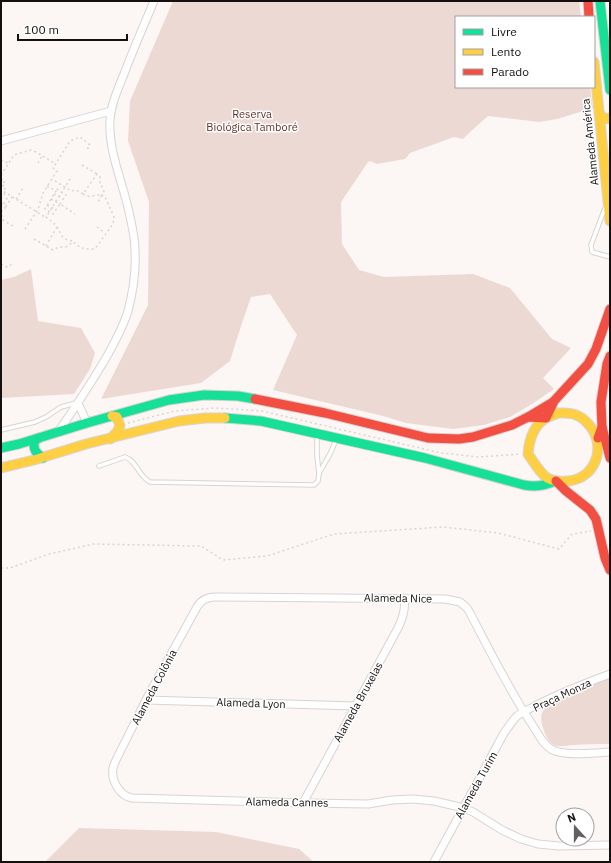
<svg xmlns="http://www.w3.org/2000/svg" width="611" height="863" font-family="'IBM Plex Sans',sans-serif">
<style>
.green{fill:#edd9d4}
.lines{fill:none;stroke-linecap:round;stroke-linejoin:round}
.lane-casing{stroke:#d8d4d3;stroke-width:5.5}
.street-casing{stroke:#d8d4d3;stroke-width:9}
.fast-casing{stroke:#d8d4d3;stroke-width:11}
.slow-casing{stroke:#d8d4d3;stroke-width:11}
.jam-casing{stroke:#d8d4d3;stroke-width:11}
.path{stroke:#d7d5d5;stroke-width:1.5;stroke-dasharray:2 3;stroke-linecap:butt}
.lane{stroke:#fffefe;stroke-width:3.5}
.street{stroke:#fffefe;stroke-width:7}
.fast{stroke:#16e098;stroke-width:9}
.slow{stroke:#ffcf43;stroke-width:9}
.jam{stroke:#f24e42;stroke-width:9}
.labels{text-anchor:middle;stroke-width:3;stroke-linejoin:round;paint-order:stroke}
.park-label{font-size:11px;fill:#643123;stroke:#fff}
.street-label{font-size:11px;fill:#14100f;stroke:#fff}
</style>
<rect width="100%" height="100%" fill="#fcf6f5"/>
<g class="green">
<path d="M173 1H579L581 17H456V87H590L593 108 557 119 539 122 488 116 469 133 463 139 454 137 410 153 405 159 377 164 370 161 368 162 341 202 342 244 359 270 384 277 473 274 510 288 552 339 571 348 543 378 554 389 532 404 510 417 484 425 453 429 406 423 383 416 273 390 297 335 270 294 251 297 241 326 230 361 201 383 101 399 148 305 149 202 128 141 130 101Z"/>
<path d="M31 269 38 321 81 328 95 353 90 369 74 394 1 398V280L14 277Z"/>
<path d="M610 677V744C598 744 585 744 573 745 568 745 562 747 557 746 550 745 546 737 544 731 542 725 540 719 542 713 548 698 595 683 610 677Z"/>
<path d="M79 828 216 832 299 849 314 862H45Z"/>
</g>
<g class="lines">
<g class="lane-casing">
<g id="lane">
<path d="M605 208 591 245 592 252 610 257"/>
<path d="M1 430 35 422 46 417 61 407 76 403"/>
<path d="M99 466 125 457C137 461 138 476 150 482L314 485 318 481 319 474 317 455V435"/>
<path d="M319 473 330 454 336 440"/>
</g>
</g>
<g class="street-casing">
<g id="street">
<path d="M1 141 111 111"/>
<path d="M78 403 87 423"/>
<path d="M58 432C75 408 91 383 106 358 114 343 123 328 128 311 133 292 136 271 135 251 135 238 132 225 129 212 123 183 108 151 110 120 111 104 118 89 124 74 133 50 144 25 154 1"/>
<path d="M146 700 355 706"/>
<path d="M610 752C595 753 569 756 555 751 544 747 539 735 533 726 509 690 490 651 470 613L467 608 460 602 445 599 215 597C207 597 201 600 197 607L148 696 116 760C115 763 113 766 113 769 111 781 120 796 132 798L303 803 368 804 392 800 413 799 434 801 464 808 473 812 502 830 521 839 538 844 559 846 610 845"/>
<path d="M303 803 398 628C403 618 406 609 404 598"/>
<path d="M434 862 504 733C508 728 512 721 517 716 524 711 532 708 539 704 562 692 586 683 610 674"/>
</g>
</g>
<g class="fast-casing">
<g id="fast">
<path d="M600 1 610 90"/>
<path d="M225 418 261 421 425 458 524 485C535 487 545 486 555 481"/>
<path d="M39 438 35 440C32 449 36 453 43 458"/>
<path d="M1 448 19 444 87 423 169 400 204 395 238 396 255 399"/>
</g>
</g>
<g class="slow-casing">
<g id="slow">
<path d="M594 62 610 221"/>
<path d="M600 114 604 119 610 118"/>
<path d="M558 413C564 413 570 412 576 415 582 417 586 421 590 426 607 447 595 479 568 481 561 482 553 481 547 478 539 472 534 462 528 454 529 440 533 426 546 418 550 416 554 415 558 413Z"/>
<path d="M110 439 117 432 120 426 117 417 112 416"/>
<path d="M1 468 34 460 86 444 179 421 205 418H225"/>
</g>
</g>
<g class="jam-casing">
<g id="jam">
<path d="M588 1 589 17"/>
<path d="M255 399 325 413 428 438 459 439 473 437 512 425 528 417 545 418"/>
<path d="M528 417 553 402"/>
<path d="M546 418 554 401 588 364 596 349 610 309"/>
<path d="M602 427 610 458"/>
<path d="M598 438 602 427 601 402 607 364 610 356"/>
<path d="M556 481 566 491 590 510 596 519 605 558 610 570"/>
</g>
</g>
<g class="path">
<path d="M1 160 8 163"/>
<path d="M38 163 42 156"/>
<path d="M82 165 97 174"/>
<path d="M1 175 14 155 31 150 36 152 56 164"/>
<path d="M1 179 5 181 2 185 6 187 3 191 45 217"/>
<path d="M47 186 56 191 45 209 53 214 60 204 75 214"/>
<path d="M54 194 63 198"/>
<path d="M83 194C89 199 95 194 102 195L98 202"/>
<path d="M1 199 5 193"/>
<path d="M16 199 23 188"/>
<path d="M51 199 60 204 66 195 57 189 56 191"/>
<path d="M1 203 6 206 12 197"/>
<path d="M47 205 56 210"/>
<path d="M1 208 9 195"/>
<path d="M1 210 3 211 6 206"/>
<path d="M1 215 2 216 3 220 13 226"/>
<path d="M97 227 105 233"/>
<path d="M25 229 37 211 39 206 43 193 57 171 53 168 70 141 80 137 90 145 86 151"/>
<path d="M34 239 53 250 59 247H66L73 242 81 248 88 249H94L98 245 113 224 114 217 105 197 102 195 104 192 103 188 100 184V177L97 174 83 194 76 190 71 191 52 179"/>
<path d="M72 241 67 240 62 236 56 225 46 217 72 176"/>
<path d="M46 246 57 227"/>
<path d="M1 264 7 267 10 266 13 262"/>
<path d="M128 423 175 411 215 408 262 411 441 453 479 457 521 454"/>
<path d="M1 568H10L49 554 94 544 201 546 223 560 267 556 334 534 443 527 498 533 559 549 572 534 591 531"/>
</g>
<use href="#lane" class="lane"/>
<use href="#street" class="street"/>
<use href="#fast" class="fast"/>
<use href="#slow" class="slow"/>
<use href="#jam" class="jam"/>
</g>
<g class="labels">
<g class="park-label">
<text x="252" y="118">Reserva<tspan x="252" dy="13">Biológica Tamboré</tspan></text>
</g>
<g class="street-label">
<text transform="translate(590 142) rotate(-96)" y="4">Alameda América</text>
<text transform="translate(398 598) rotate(1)" y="4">Alameda Nice</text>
<text transform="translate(154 687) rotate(-62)" y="4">Alameda Colônia</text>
<text transform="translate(562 695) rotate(-25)" y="4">Praça Monza</text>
<text transform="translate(358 702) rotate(-61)" y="4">Alameda Bruxelas</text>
<text transform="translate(251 703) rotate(2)" y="4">Alameda Lyon</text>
<text transform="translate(476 785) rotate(-61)" y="4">Alameda Turim</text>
<text transform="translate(287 802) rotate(1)" y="4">Alameda Cannes</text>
</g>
</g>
<rect width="611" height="863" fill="none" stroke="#14100f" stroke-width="4"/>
<rect x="455" y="16" width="140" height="72" fill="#ffffff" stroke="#a19f9f"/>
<rect x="463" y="29" width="20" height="6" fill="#16e098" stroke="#a19f9f"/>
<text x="491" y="36" font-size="12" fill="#14100f">Livre</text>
<rect x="463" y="49" width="20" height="6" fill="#ffcf43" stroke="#a19f9f"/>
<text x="491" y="56" font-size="12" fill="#14100f">Lento</text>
<rect x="463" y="69" width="20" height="6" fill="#f24e42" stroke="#a19f9f"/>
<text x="491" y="76" font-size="12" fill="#14100f">Parado</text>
<g transform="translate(575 827) rotate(339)"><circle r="19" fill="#ffffff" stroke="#a19f9f"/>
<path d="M0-3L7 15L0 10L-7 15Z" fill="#656060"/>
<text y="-6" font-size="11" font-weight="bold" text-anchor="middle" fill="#14100f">N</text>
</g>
<path d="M18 34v6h109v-6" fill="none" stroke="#14100f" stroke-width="2"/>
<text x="24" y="34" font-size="12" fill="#14100f" stroke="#ffffff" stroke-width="3" paint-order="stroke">100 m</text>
</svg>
